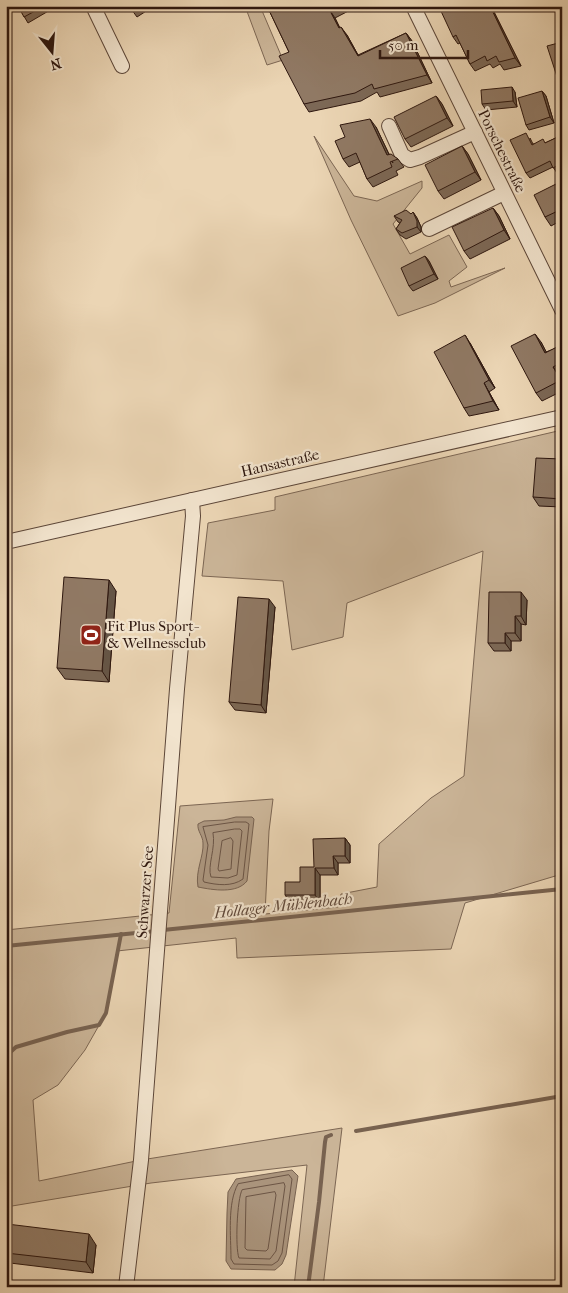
<svg xmlns="http://www.w3.org/2000/svg" width="568" height="1293" font-family="'IM FELL French Canon',serif">
<style>
.green{fill:#cbb598;stroke:#7c6653}
.water{fill:#aa947c;stroke:#786250}
.lines{fill:none;stroke-linecap:round;stroke-linejoin:round}
.shore{stroke:#6c5545;stroke-width:1}
.stream{stroke:#786250;stroke-width:4}
.minor-casing{stroke:#5c4638;stroke-width:16}
.minor{stroke:#f2e4ce;stroke-width:14}
.wall{fill:#7c6856;stroke:#2d160e}
.shaded-wall{fill:#655546;stroke:#2d160e}
.building{fill:#907964;stroke:#2d160e}
.labels{text-anchor:middle;stroke-width:4.5;stroke-linejoin:round;paint-order:stroke}
.street-label{font-size:15px;fill:#2d160e;stroke:#f2e4ce}
.poi-label{font-size:15px;fill:#2d160e;stroke:#f2e4ce;text-anchor:start}
.water-label{font-size:16px;font-style:italic;fill:#5f483a;stroke:#f2e4ce}
</style>
<rect width="100%" height="100%" fill="#ebd5b4"/>
<filter id="stains"><feTurbulence type="fractalNoise" baseFrequency=".004" numOctaves="4"/><feColorMatrix values="0 0 0 0 .2 0 0 0 0 .09 0 0 0 0 .02 0 0 0 .5 -.17"/></filter>
<radialGradient id="worn" r=".72"><stop offset=".6" stop-color="#630" stop-opacity="0"/><stop offset="1" stop-color="#630" stop-opacity=".3"/></radialGradient>
<g class="green">
<path d="M245 6H260L283 60 267 65Z"/>
<path d="M314 136 354 196 377 201 422 181V188L393 224 410 254 449 235 467 267 449 281 451 287 505 268 435 303 398 316 351 220Z"/>
<path d="M562 430V874L465 903 451 949 237 958 236 938 117 951 106 1013 85 1050 58 1085 33 1100 39 1181 141 1160 342 1128 323 1287H294L307 1165 151 1183 6 1207V930L169 913 180 806 273 799 269 831 265 914 338 907 341 894 377 887 379 844 431 798 464 776 483 551 347 603 343 637 292 650 283 581 202 576 208 523 275 510V497Z"/>
</g>
<g class="water">
<path d="M236 817H252L254 819 247 881C237 894 213 890 198 887 195 871 204 856 203 843 203 836 197 831 198 824L204 821 224 820Z"/>
<path d="M292 1170 298 1176 286 1255 282 1264 275 1270 231 1269 226 1261 227 1213 228 1192 236 1179Z"/>
</g>
<g class="lines">
<g class="shore">
<path d="M235 822H246L249 824 243 879C232 887 217 885 204 882L203 880 208 845 203 827Z"/>
<path d="M235 829H240L242 831 237 875 228 878 211 877C207 866 216 848 213 833Z"/>
<path d="M231 838 233 841 231 869 219 871 218 869 222 841Z"/>
<path d="M289 1175 292 1179 282 1253 278 1261 272 1265 234 1264 231 1259C231 1237 227 1203 238 1184Z"/>
<path d="M284 1183 285 1186 276 1251 270 1259 239 1258C235 1248 237 1199 242 1190Z"/>
<path d="M275 1192 276 1195 268 1249 266 1251 247 1250 245 1248 246 1197Z"/>
</g>
<g class="stream">
<path d="M163 930 562 889"/>
<path d="M6 946 156 931"/>
<path d="M6 1056 16 1047 67 1032 99 1025 106 1013 121 934"/>
<path d="M356 1131 562 1096"/>
<path d="M308 1287 319 1202 325 1142 326 1137 331 1135"/>
</g>
<g class="minor-casing">
<g id="minor">
<path d="M93 6 122 66"/>
<path d="M413 6 562 310"/>
<path d="M389 126 402 155 410 160 420 157 475 132"/>
<path d="M429 229 504 193"/>
<path d="M6 542 562 417"/>
<path d="M126 1287 141 1160 177 689 193 516 192 500"/>
</g>
</g>
<use href="#minor" class="minor"/>
</g>
<g class="wall">
<path d="M18 6H57L28 23Z"/>
<path d="M129 6H154L137 17Z"/>
<path d="M267 6H358L335 18 340 28 347 35 358 55 406 33 412 41 432 83 380 97 377 92 361 101 309 112 304 104 289 52Z"/>
<path d="M491 6 521 66 504 70 500 64 493 68 490 64 475 71 470 64 460 43 458 44 453 37Z"/>
<path d="M523 6H538L527 11Z"/>
<path d="M542 91 546 96 554 123 529 130 526 125Z"/>
<path d="M515 92 517 107 486 110 482 104Z"/>
<path d="M436 96 442 104 453 126 411 147 405 139Z"/>
<path d="M376 127 389 154 398 159 404 167 396 171 398 175 373 187 367 179 360 162 349 167 343 159Z"/>
<path d="M562 135V171L557 173 553 167 530 178 526 173 530 138 533 144 545 143Z"/>
<path d="M462 146 468 154 481 180 444 199 438 191Z"/>
<path d="M562 185V220L551 226 545 217 558 187Z"/>
<path d="M493 208 499 216 510 239 470 259 464 251Z"/>
<path d="M413 212 417 218 421 227V232L406 239 400 235 396 229 400 223 398 222 394 216 411 214Z"/>
<path d="M425 256 429 261 438 279 413 291 409 286Z"/>
<path d="M541 342 546 352 562 346V374L559 375 562 380V391L542 401 536 393Z"/>
<path d="M470 343 495 388 489 392 499 410 469 416 464 408Z"/>
<path d="M562 459V507L539 506 533 497Z"/>
<path d="M116 591 109 682 65 679 57 668Z"/>
<path d="M527 600 526 625 521 624V641H511V651H494L488 643Z"/>
<path d="M275 607 266 713 235 710 229 702Z"/>
<path d="M345 838 350 845V863H338V875H320V902H290L285 895 300 882 314 867Z"/>
<path d="M6 1228 96 1245 93 1273 10 1263 6 1258Z"/>
</g>
<g class="shaded-wall">
<path d="M490 6H491L521 66 515 58Z"/>
<path d="M329 9 335 18 344 37 339 28Z"/>
<path d="M341 27 347 35 363 64 358 56Z"/>
<path d="M406 33 412 41 432 83 427 75Z"/>
<path d="M512 87 515 92 517 107 513 101Z"/>
<path d="M542 91 546 96 554 123 550 117Z"/>
<path d="M436 96 442 104 453 126 447 118Z"/>
<path d="M370 119 376 127 393 163 387 155Z"/>
<path d="M462 146 468 154 481 180 475 172Z"/>
<path d="M493 208 499 216 510 239 504 230Z"/>
<path d="M413 212 417 218 421 227V232L417 227Z"/>
<path d="M425 256 429 261 438 279 434 274Z"/>
<path d="M535 334 541 342 551 361 545 353Z"/>
<path d="M465 335 470 343 495 388 489 380Z"/>
<path d="M553 367 559 375 562 380V382Z"/>
<path d="M484 383 499 410 493 401Z"/>
<path d="M109 580 116 591 109 682 102 671Z"/>
<path d="M521 592 527 600 526 625 521 616Z"/>
<path d="M269 599 275 607 266 713 261 705Z"/>
<path d="M515 616 521 624V641L515 633Z"/>
<path d="M505 633 511 641V651L505 643Z"/>
<path d="M345 838 350 845V863L345 856Z"/>
<path d="M333 856 338 863V875L334 868Z"/>
<path d="M315 868 320 875V902L315 895Z"/>
<path d="M89 1234 96 1245 93 1273 86 1262Z"/>
</g>
<g class="building">
<path d="M18 6H44L24 17Z"/>
<path d="M267 6H336L329 9 339 28 341 27 358 56 406 33 427 75 374 89 372 84 355 93 304 104 279 56 289 52Z"/>
<path d="M445 6H490L515 58 499 62 496 56 487 61 485 56 470 64 456 35 453 37 440 9Z"/>
<path d="M562 42V92L547 46Z"/>
<path d="M512 87 513 101 482 104 481 90Z"/>
<path d="M542 91 550 117 526 125 518 98Z"/>
<path d="M436 96 447 118 405 139 394 117Z"/>
<path d="M370 119 387 155 391 154 398 159 390 162 392 167 367 179 356 153 343 159 335 141 345 137 340 125Z"/>
<path d="M526 133 532 145 543 139 545 143 562 135V163L553 168 550 161 526 173 510 140Z"/>
<path d="M462 146 475 172 438 191 425 165Z"/>
<path d="M556 184 557 188 562 185V209L545 217 534 195Z"/>
<path d="M493 208 504 230 464 251 452 227Z"/>
<path d="M406 210 411 214 413 212 417 221V227L402 233 396 229 402 220 394 216Z"/>
<path d="M425 256 434 274 409 286 401 268Z"/>
<path d="M535 334 545 353 561 345 562 347V362L553 367 561 380 536 393 511 346Z"/>
<path d="M465 335 489 380 484 383 493 401 464 408 434 352Z"/>
<path d="M536 458 562 459V499L533 497Z"/>
<path d="M64 577 109 580 102 671 57 668Z"/>
<path d="M489 592H521V616H515V633H505V643H488Z"/>
<path d="M238 597 269 599 261 705 229 702Z"/>
<path d="M345 838V856H333L334 868H315V895H285V882H300V867H314L313 839Z"/>
<path d="M7 1224 89 1234 86 1262 6 1253Z"/>
<path d="M6 1284 27 1287H6Z"/>
</g>
<defs>
<g id="stadium-square" transform="scale(1.125)"><rect x="-9" y="-9" width="18" height="18" rx="4" fill="#8f2418" stroke="#f2e4ce"/><path d="M0-5a6.5 5 0 1 0 0 10a6.5 5 0 1 0 0-10ZM-3.5-1.8h7v3.6h-7Z" fill="#fff"/></g>
</defs>
<g fill-rule="evenodd">
<use href="#stadium-square" x="91" y="635"/>
</g>
<g class="labels">
<g class="street-label">
<text transform="translate(502 151) rotate(64)" y="5">Porschestraße</text>
<text transform="translate(280 463) rotate(-13)" y="5">Hansastraße</text>
<text transform="translate(145 892) rotate(-86)" y="5">Schwarzer See</text>
</g>
<g class="poi-label">
<text x="107" y="631">Fit Plus Sport-<tspan x="107" dy="17">&amp; Wellnessclub</tspan></text>
</g>
<g class="water-label">
<text transform="translate(283 905) rotate(-6)" y="6">Hollager Mühlenbach</text>
</g>
</g>
<rect width="568" height="1293" fill="none" stroke="#ebd5b4" stroke-width="25"/>
<rect x="8" y="8" width="553" height="1278" fill="none" stroke="#2d160e" stroke-width="2.5"/>
<rect x="12" y="12" width="543" height="1268" fill="none" stroke="#2d160e"/>
<g transform="translate(52 52) rotate(163)" stroke="#f2e4ce" stroke-width="4" paint-order="stroke">
<path d="M0-4L9 19L0 12L-9 19Z" fill="#2d160e"/>
<text y="-8" font-size="14" font-weight="bold" text-anchor="middle" fill="#2d160e">N</text>
</g>
<path d="M380 50v8h88v-8" fill="none" stroke="#2d160e" stroke-width="2.5"/>
<text x="388" y="50" font-size="15" fill="#2d160e" stroke="#f2e4ce" stroke-width="4" paint-order="stroke">50 m</text>
<rect width="100%" height="100%" filter="url(#stains)"/>
<rect width="100%" height="100%" fill="url(#worn)"/>
</svg>
